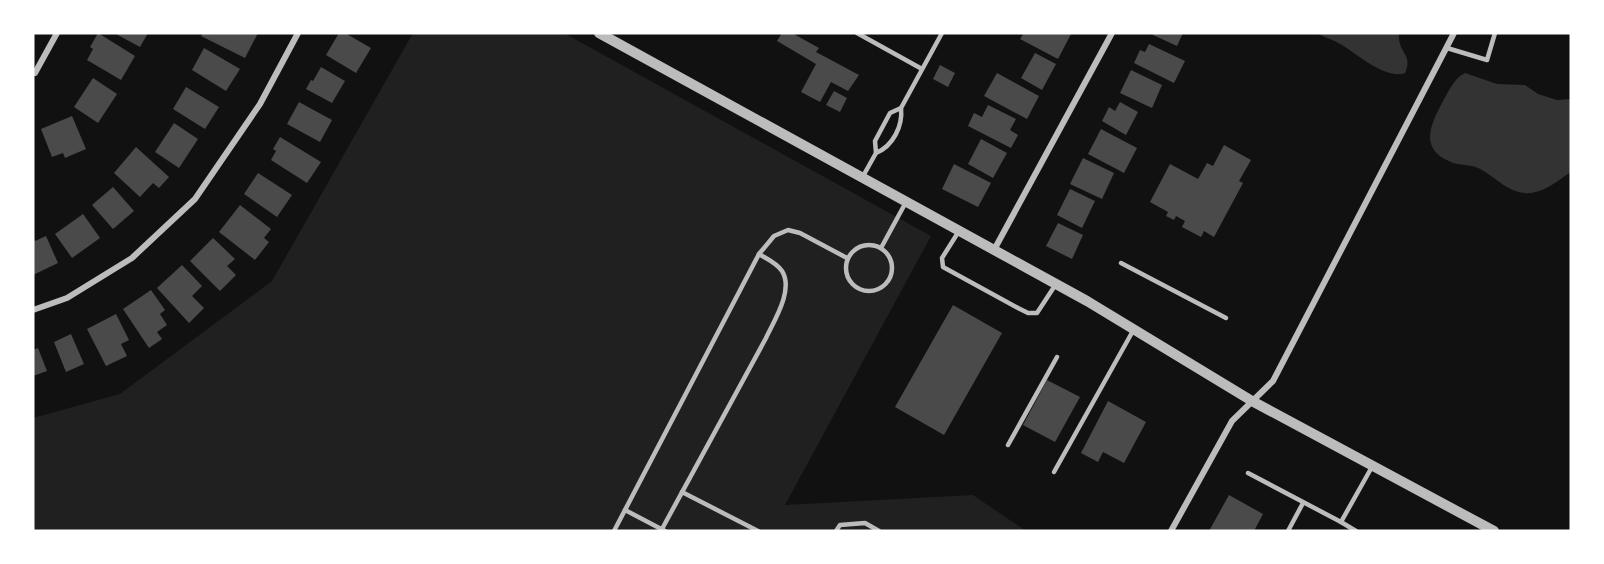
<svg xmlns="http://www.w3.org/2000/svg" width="1604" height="564" font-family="Quicksand,sans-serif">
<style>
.green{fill:#202020}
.water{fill:#333}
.building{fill:#4a4a4a}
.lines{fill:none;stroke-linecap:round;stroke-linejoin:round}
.service{stroke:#bcbcbc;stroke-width:4.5}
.minor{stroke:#bcbcbc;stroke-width:6}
.tertiary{stroke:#bcbcbc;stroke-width:10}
</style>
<rect width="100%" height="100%" fill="#111"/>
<path class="green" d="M413 33H564L931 236 785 505 973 495 1026 531H33V418L120 394 272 281Z"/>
<g class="water">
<path d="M1316 33H1399C1397 53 1414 54 1405 73 1387 80 1358 55 1342 45 1334 40 1324 37 1316 33Z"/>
<path d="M1465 73 1497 84 1525 85 1538 94 1557 100 1571 99V172C1558 180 1547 191 1531 193 1508 195 1496 176 1478 168 1470 164 1460 166 1451 162 1418 149 1431 124 1443 101 1449 91 1454 78 1465 73Z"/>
</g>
<g class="building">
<path d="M98 33 135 56 121 80 87 60 93 49 90 47Z"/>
<path d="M114 33H148L140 47Z"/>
<path d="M203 33H258L245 58 201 36Z"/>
<path d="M339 33H345L371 48 356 73 326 55Z"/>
<path d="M782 33H792L819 48 816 52 859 75 848 91 831 82 820 102 801 92 816 64 777 41Z"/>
<path d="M1024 33H1069L1071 34 1058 59 1020 39Z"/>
<path d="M1153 33H1183L1177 46 1153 35Z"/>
<path d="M1149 44 1185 61 1174 83 1134 63 1140 50 1145 52Z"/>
<path d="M204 48 240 69 226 91 192 70Z"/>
<path d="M1035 53 1056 64 1042 90 1021 78Z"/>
<path d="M940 65 955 73 948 87 933 79Z"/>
<path d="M321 67 345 81 332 103 306 89 311 80 313 81Z"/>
<path d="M1131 70 1162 85 1152 108 1120 93Z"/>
<path d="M997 73 1039 96 1027 119 984 96Z"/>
<path d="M93 78 117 94 98 123 74 107Z"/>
<path d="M186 87 219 107 205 129 173 109Z"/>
<path d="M834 91 847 98 840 112 826 105Z"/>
<path d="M299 102 332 120 320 142 287 124Z"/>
<path d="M1120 102 1138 112 1126 135 1102 121 1109 107 1115 111Z"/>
<path d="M988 105 1016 119 1010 130 1018 135 1011 148 968 126 974 113 982 117Z"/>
<path d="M72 116 86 149 65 158 63 153 52 157 41 129Z"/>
<path d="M174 123 198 139 179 168 155 152Z"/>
<path d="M1101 129 1137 148 1124 173 1088 154Z"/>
<path d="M280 137 321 162 307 183 271 160 276 151 273 149Z"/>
<path d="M981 139 1007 153 993 178 968 164Z"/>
<path d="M1224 145 1251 160 1239 181 1243 183 1214 237 1204 231 1201 237 1182 227 1185 221 1176 216 1174 220 1166 216 1168 212 1150 202 1170 164 1198 179 1207 163 1213 166Z"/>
<path d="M136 147 169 177 159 188 153 183 140 197 114 173Z"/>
<path d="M1083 158 1114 173 1102 199 1070 184Z"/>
<path d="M954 164 991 183 978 207 942 189Z"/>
<path d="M258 173 292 195 277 217 244 194Z"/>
<path d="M113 187 134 211 113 229 92 205Z"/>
<path d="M1070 189 1095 201 1082 228 1057 215Z"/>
<path d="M240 205 271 229 264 238 269 242 255 260 219 232Z"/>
<path d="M83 214 100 238 72 258 55 234Z"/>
<path d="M1058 223 1083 235 1072 259 1046 246Z"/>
<path d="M46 236 58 263 33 275V237L35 241Z"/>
<path d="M213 238 235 259 227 266 236 275 220 291 190 261Z"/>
<path d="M182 265 202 286 192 296 204 308 189 323 157 288Z"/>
<path d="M151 290 165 310 160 314 167 325 157 332 162 339 149 348 123 309Z"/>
<path d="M953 305 1002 333 944 435 895 407Z"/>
<path d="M116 314 129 340 121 344 127 356 106 366 87 329Z"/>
<path d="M71 334 84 364 66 372 54 342Z"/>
<path d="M38 348 47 371 33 376V350Z"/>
<path d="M1047 380 1080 397 1055 442 1023 425Z"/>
<path d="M1108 401 1146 422 1124 463 1103 452 1098 462 1081 453Z"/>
<path d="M1229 495 1263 514 1254 531H1209Z"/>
</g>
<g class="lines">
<g class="service">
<path d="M857 33 922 69"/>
<path d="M1447 48 1487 60 1495 33"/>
<path d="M876 153C893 146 903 126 901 108L942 33"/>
<path d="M862 178 876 153 875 141 890 113 901 108"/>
<path d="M959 231 942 258 943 267 1018 308 1028 313H1037L1056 284"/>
<circle cx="869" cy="268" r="23"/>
<path d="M881 248 906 202"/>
<path d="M1121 263 1226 318"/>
<path d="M1008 445 1057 357"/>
<path d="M1054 472 1134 329"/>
<path d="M1248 473 1341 522 1373 465"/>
<path d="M682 492 758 531"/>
<path d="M625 510 665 531"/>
<path d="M1341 522 1356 531"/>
<path d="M662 529 766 338C774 321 794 290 782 271 777 263 767 259 759 254"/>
<path d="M614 531 759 254 774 236 788 230 800 233 847 258"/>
<path d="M836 531 840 525 865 523 879 531"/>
<path d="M1288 531 1303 503"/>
</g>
<g class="minor">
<path d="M33 72 35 73 57 33"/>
<path d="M994 250 1112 33"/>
<path d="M33 310 67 298 132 258 195 199 260 104 298 33"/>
<path d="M1171 531 1232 421 1273 381 1454 33"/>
</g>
<path class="tertiary" d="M599 33 1087 301 1252 401 1494 531"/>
</g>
<rect width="1604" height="564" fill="none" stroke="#ffffff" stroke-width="69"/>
</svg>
